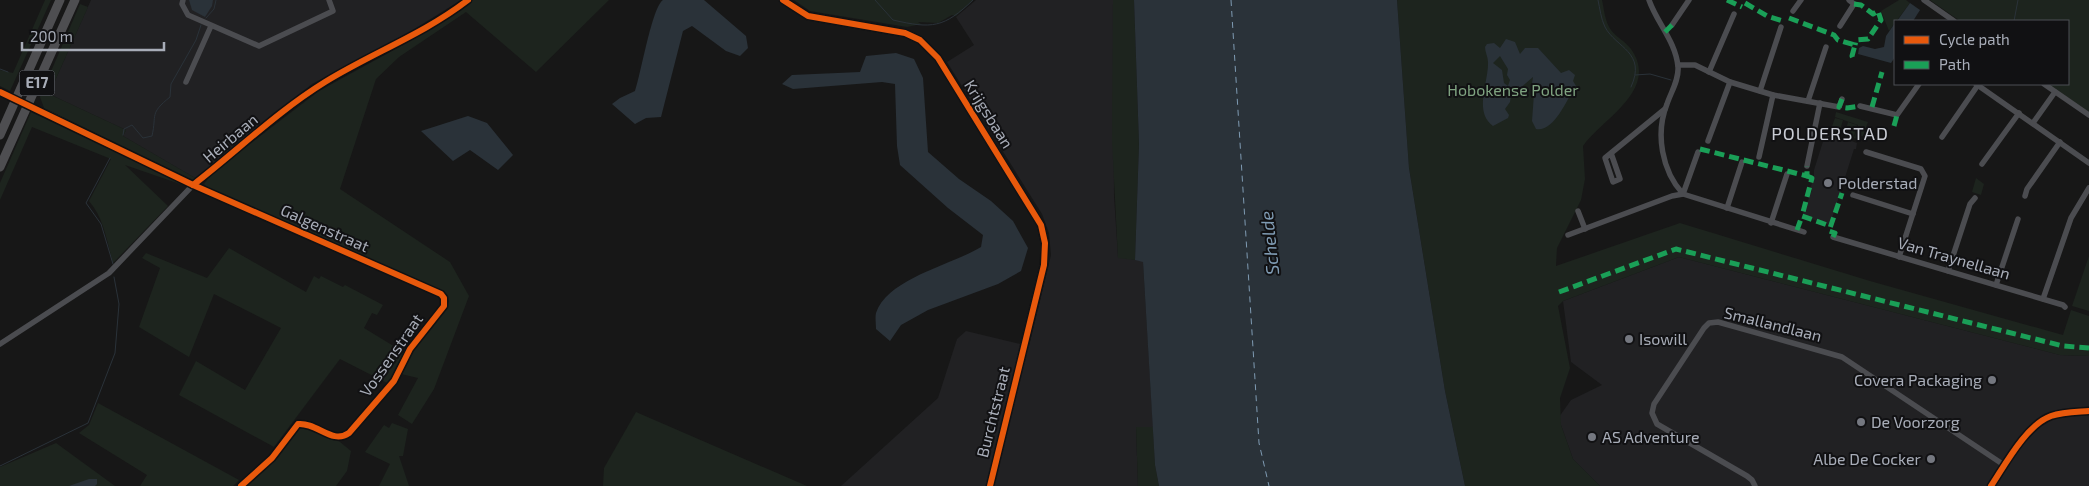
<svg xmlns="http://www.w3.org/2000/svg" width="2089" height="486" font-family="'Exo 2',sans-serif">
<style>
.built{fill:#212123}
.green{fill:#1d241e}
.water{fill:#2a3239;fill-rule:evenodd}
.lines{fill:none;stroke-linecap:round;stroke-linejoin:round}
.stream{stroke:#2a3239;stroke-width:1}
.ferry{stroke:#7f9bb3;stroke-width:1;stroke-dasharray:6 5;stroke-linecap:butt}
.minor{stroke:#4b4c50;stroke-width:5.5}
.major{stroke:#4d4f52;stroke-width:8}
.highway{stroke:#4e4e51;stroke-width:9}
.minor-bridge{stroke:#4b4c50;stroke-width:5.5}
.quiet{stroke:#1a9f57;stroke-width:5;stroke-dasharray:10 5;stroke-linecap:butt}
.cycleway-casing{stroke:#111113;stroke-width:9}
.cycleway{stroke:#e8590c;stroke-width:6}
.poi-dot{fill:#757880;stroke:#111113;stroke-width:2}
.labels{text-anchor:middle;stroke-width:4;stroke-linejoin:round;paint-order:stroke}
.shield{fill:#111113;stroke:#7b7e86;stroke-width:1}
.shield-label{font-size:15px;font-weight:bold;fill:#a8adb8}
.park-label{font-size:16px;fill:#7fa381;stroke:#111113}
.street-label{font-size:16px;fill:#a8adb8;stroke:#111113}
.poi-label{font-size:16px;fill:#a8adb8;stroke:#111113;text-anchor:start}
.neighbourhood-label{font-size:18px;letter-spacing:1px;fill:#c9ccd4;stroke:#111113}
.water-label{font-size:18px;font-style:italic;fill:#7f9bb3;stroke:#111113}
</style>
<rect width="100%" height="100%" fill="#171717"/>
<g class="built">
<path d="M91 0H461L408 33 312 84 195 178 123 136 126 130 49 94Z"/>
<path d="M976 0H1113L1114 196 1118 257 1143 261 1153 427H1136L1138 486H841L938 398 957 339 966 331 1029 346 1051 255 1049 233 1042 214 947 62 974 45 956 17Z"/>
<path d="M1826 132 1857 143 1856 149H1854L1830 225 1802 216 1812 190 1810 189 1814 177V170Z"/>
<path d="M1679 257 2060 355 2089 356V486H1600L1573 459 1561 425 1559 417 1571 400 1602 385 1571 362 1563 301Z"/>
</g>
<g class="green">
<path d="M45 0H51L10 91 0 86V70L13 73Z"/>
<path d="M472 0H609L536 72 466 12 399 57 376 79 340 189 450 262 469 296 434 389 412 424 398 415 418 378 401 374 409 356 447 306 449 301 444 293 211 191 204 184 213 172 319 91 412 40Z"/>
<path d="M794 0H973L956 16 952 15 938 23 918 22 921 24 907 27 810 11Z"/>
<path d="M1113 0H1134L1139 144 1135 260 1118 258 1112 140Z"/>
<path d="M1397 0H1602C1604 9 1605 22 1611 30 1616 37 1625 41 1631 49 1660 90 1602 119 1583 146L1585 179 1581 200 1557 248 1556 266 1680 223 1870 281 2063 335 2071 310 2089 316V356L2060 355 1679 257 1563 301 1558 306 1570 368 1560 398 1561 425 1573 459 1600 486H1465L1445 391 1409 168Z"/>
<path d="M1899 0H1906L1910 3 1889 31 1881 11Z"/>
<path d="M1930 0H2089V112L2048 84H2068V21H1960Z"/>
<path d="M80 4 88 7 49 94 126 130 123 136 195 178 193 180 44 108 40 97Z"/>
<path d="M31 112 184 183 183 185 125 165 168 206 113 263C107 242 104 218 89 201L111 159 32 127 0 200V183Z"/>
<path d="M1836 112 1868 122 1863 136H1860L1858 139 1854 138 1858 125 1835 117Z"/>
<path d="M1835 118 1843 120 1839 134 1830 132Z"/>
<path d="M1848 122 1857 125 1853 139 1844 136Z"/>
<path d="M1976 178 1984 184 1981 195 1972 192Z"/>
<path d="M229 248 306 292 314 276 319 279 321 276 343 287 345 285 383 305 377 315 372 313 364 328 405 353 389 384 340 359 274 447 179 395 196 361 245 390 281 328 214 294 189 357 139 327 160 268 142 258 146 253 207 278Z"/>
<path d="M2089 256V311L2072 306Z"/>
<path d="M98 403 239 480 233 486H140L147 475 79 433 89 425Z"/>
<path d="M636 412 807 486H603L604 468Z"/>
<path d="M392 423 408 429 403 456H399L409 486H379L390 464 365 452 384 425 389 428Z"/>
<path d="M303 425 340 442 351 451 347 471 336 486H246L266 469 296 430Z"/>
<path d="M1136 427H1153L1155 465 1159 486H1138Z"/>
<path d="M56 443 115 486H0V467Z"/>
</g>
<g class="water">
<path d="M189 0H213L212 6 205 17 192 10Z"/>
<path d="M663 0H704L746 36 748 48 740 56 726 51 692 26 683 31 661 117 646 118 635 124 612 104 620 98 635 91C641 74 652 7 663 0Z"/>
<path d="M1134 0H1397L1409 168 1445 391 1465 486H1159L1155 465 1143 262 1135 260 1139 144Z"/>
<path d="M1910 3 1920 10 1913 21H1897Z"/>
<path d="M1895 23V57L1891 63 1858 54 1859 48 1863 46 1875 49 1884 47 1886 36Z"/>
<path d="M1506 39 1515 42 1520 54 1525 48H1538L1561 73 1569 70 1575 75 1573 81 1576 86 1574 89C1566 101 1554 132 1536 129L1532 121 1534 94 1531 90 1533 77 1511 96 1510 102 1505 109 1509 115 1508 118 1493 126C1473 112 1489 81 1488 62 1488 57 1485 52 1485 47L1487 44 1494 43 1500 48ZM1500 56 1508 69 1507 75 1510 80 1508 86 1504 83 1502 70 1493 63Z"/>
<path d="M896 53 914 59 923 78 928 152 959 179 991 201 1013 221 1028 248 1021 271 998 284 928 310 901 325 890 341 876 329C876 324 875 318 876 313 888 278 952 265 981 247L983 235 948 208 900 165 897 146 895 84 882 82 793 89 782 84 792 75 860 72 866 56Z"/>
<path d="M468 116 487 123 513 155 498 170 470 150 453 161 421 131Z"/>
<path d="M89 479H97V484L95 486H69Z"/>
</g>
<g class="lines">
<g class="stream">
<path d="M875 0 893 20C932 29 944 28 973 0"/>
<path d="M1598 0C1600 9 1601 19 1605 27 1616 48 1647 52 1631 87"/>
<path d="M206 18 214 9 216 0"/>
<path d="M2014 21 2018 0"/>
<path d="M0 69 8 72"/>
<path d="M1635 75 1650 74 1671 80"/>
<path d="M123 135 124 129 132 125 143 138 152 136C157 114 149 114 170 97L171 84 196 40 201 25"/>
<path d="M110 158 86 203 101 224 113 264"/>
<path d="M0 466 88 423 115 353 119 304 114 277"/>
</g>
<path class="ferry" d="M1231 0 1259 443 1269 486"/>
<g class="minor">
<path d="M183 0 182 4 188 15 259 46 333 11 329 0"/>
<path d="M1649 0C1657 23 1676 42 1678 67 1679 80 1671 92 1667 104 1655 134 1662 171 1683 194L1804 232"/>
<path d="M1924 0 1954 21"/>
<path d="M1793 11 1801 0"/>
<path d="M1672 25 1689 0"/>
<path d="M1840 26 1854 4 1849 0"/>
<path d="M1678 65H1695L1730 82 1773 95 1839 107 1842 99"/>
<path d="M1709 72 1734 14"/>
<path d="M186 82 211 26"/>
<path d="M1976 84 2089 163"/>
<path d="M2044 84 2089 115"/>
<path d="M1760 91 1781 27"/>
<path d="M1808 101 1826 47"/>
<path d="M1860 106 1897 115 1919 84"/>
<path d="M51 115 193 185 441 294 444 298V306L410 349 394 381 349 433C332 445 317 422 298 424L272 458 241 486"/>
<path d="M2033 123 2055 92"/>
<path d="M1942 137 1978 85"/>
<path d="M1708 141 1730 82"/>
<path d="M1866 152 1921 169 1925 176 1899 257"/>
<path d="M1611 153 1620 179 1613 182 1605 158 1665 109"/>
<path d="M1759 157 1773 95"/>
<path d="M1982 164 2019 113"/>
<path d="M1807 166 1820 103"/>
<path d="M1853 195 1913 214"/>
<path d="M2025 196 2027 189 2060 142"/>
<path d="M1727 208 1742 162"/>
<path d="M1578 211 1585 229"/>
<path d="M1771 223 1787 174"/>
<path d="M1568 235 1672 196 1683 194 1698 152"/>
<path d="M1833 237 2063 305 2065 307"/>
<path d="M1948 271 1970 204 1975 198"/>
<path d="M1996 285 2018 219"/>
<path d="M2043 299 2071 218 2089 188"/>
<path d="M0 344 109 273 193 185 296 102 325 81 417 34 468 0"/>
<path d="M1755 486 1752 480 1747 476 1657 424 1652 413 1654 404 1704 328 1709 323 1718 322 1842 357 2004 465"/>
<path d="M1991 486C2005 465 2026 425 2051 416 2063 412 2077 412 2089 411"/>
</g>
<path class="major" d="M783 0 808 16 905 33 920 40 938 58 1041 225 1045 243 1044 265 990 486"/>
<g class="highway">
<path d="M0 135 60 0"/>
<path d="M0 167 75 0"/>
</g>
<path class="minor-bridge" d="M0 92 51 115"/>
<g class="quiet">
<path d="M1727 0 1742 7"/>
<path d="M1745 3 1767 16 1783 21"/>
<path d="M1854 4 1861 5 1873 14 1878 11 1881 20 1868 39 1856 40 1855 45"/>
<path d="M1789 18 1834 35 1838 40 1855 45 1852 56 1854 61"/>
<path d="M1665 32 1672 25"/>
<path d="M1842 99 1839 107 1847 108 1860 106"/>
<path d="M1872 107 1882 72"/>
<path d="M1894 126 1897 115"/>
<path d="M1700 149 1807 176V166"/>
<path d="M1807 176 1812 178 1802 216 1830 226"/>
<path d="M1797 230 1802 216"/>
<path d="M1833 237 1835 233 1829 231 1842 193"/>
<path d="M1559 292 1676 249 2063 346 2089 348"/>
</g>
<g class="cycleway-casing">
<g id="cycleway">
<path d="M783 0 808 16 905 33 920 40 938 58 1041 225 1045 243 1044 265 990 486"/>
<path d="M0 92 193 185 441 294 444 298V306L410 349 394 381 349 433C332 445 317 422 298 424L272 458 241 486"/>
<path d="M193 185C237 151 278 111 325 82 372 53 424 34 468 0"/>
<path d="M1991 486C2005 465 2026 425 2051 416 2063 412 2077 412 2089 411"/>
</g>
</g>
<use href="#cycleway" class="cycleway"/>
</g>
<g class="poi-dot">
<circle cx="1828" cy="183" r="5"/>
<circle cx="1629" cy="339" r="5"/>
<circle cx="1992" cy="380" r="5"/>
<circle cx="1861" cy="422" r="5"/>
<circle cx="1592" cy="437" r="5"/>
<circle cx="1931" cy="459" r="5"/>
</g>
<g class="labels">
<rect class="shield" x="19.5" y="70.5" width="35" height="25" rx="4"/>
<g class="shield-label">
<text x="37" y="88">E17</text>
</g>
<g class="park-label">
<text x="1513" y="96">Hobokense Polder</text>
</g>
<g class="street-label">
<text transform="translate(989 114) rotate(58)" y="6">Krijgsbaan</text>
<text transform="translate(230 138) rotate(-40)" y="6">Heirbaan</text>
<text transform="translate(325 228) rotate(24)" y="6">Galgenstraat</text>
<text transform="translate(1954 258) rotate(16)" y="6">Van Traynellaan</text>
<text transform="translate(1773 324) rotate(14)" y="6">Smallandlaan</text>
<text transform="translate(391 355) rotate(-55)" y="6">Vossenstraat</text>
<text transform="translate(993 412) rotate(-76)" y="6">Burchtstraat</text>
</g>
<g class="poi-label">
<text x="1838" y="189">Polderstad</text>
<text x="1639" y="345">Isowill</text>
<text x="1982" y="386" text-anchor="end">Covera Packaging</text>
<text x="1871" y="428">De Voorzorg</text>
<text x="1602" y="443">AS Adventure</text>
<text x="1921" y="465" text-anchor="end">Albe De Cocker</text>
</g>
<g class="neighbourhood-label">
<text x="1830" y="140">POLDERSTAD</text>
</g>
<g class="water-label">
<text transform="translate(1270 243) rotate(-96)" y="6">Schelde</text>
</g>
</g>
<rect x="1894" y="20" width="175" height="65" fill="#111113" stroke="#4d4f55"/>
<rect x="1904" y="36" width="25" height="8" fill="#e8590c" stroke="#4d4f55"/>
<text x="1939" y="45" font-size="15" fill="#a8adb8">Cycle path</text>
<rect x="1904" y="61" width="25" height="8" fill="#1a9f57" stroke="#4d4f55"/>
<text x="1939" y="70" font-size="15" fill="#a8adb8">Path</text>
<path d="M22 42v8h142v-8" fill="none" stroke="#a8adb8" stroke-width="2.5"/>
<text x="30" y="42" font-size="15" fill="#a8adb8" stroke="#111113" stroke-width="4" paint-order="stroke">200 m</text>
</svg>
